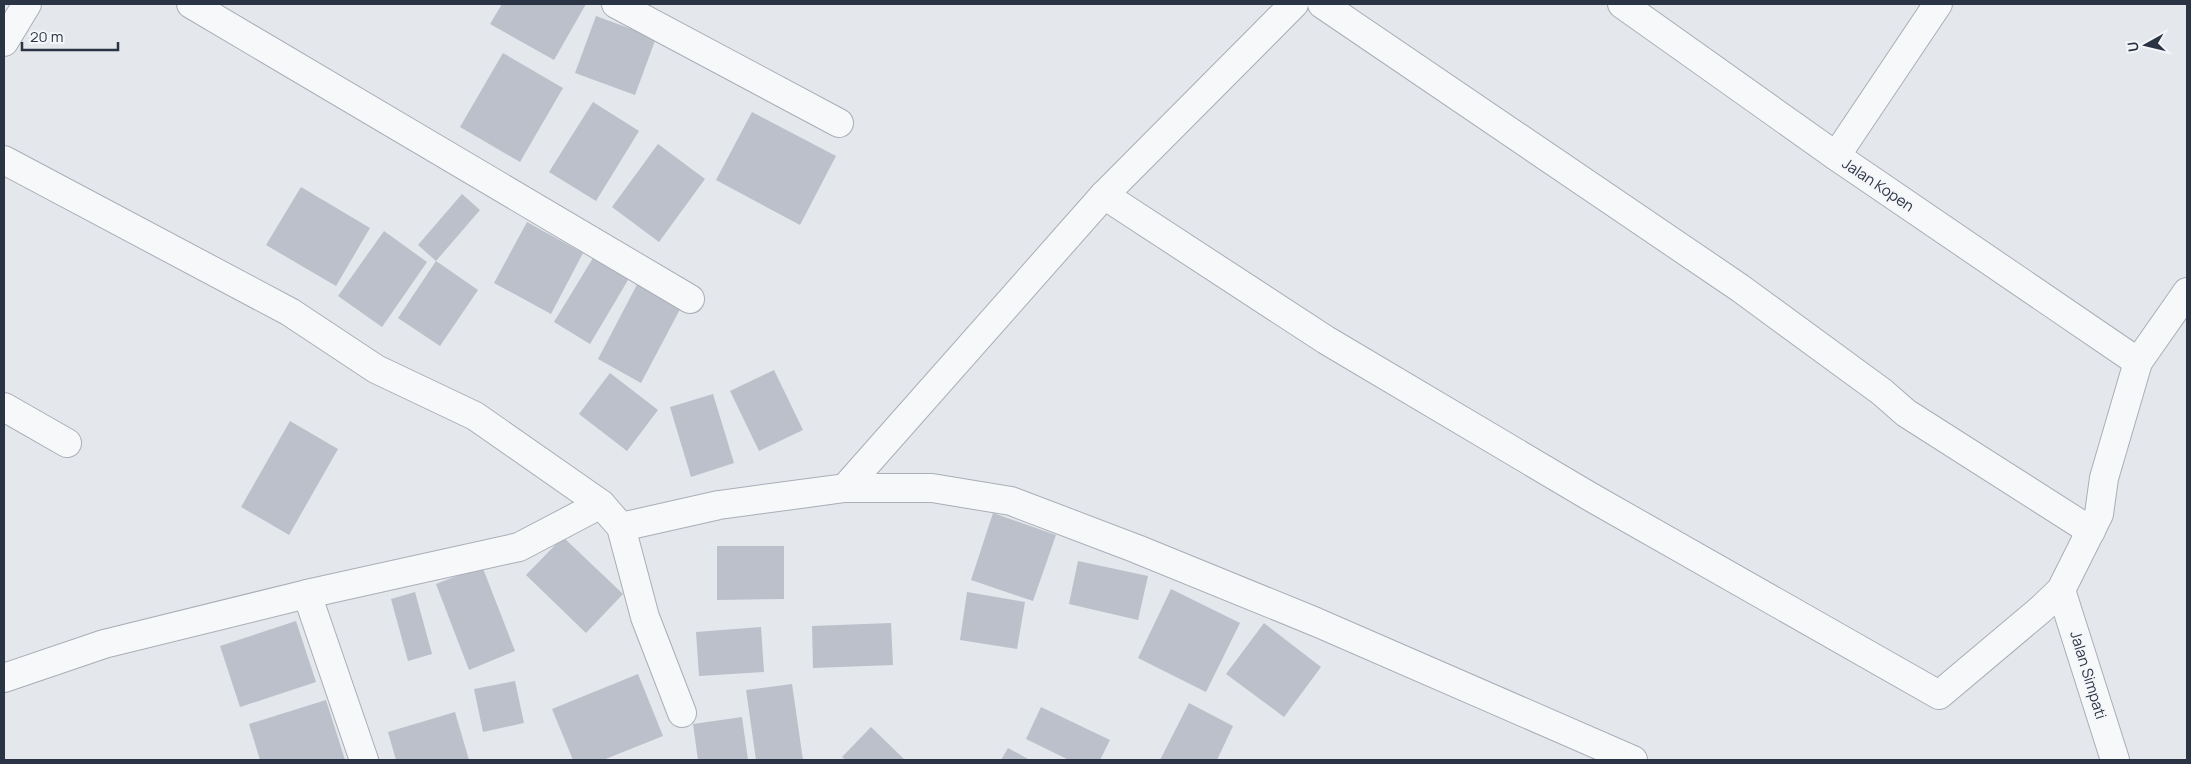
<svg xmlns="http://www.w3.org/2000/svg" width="2191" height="764" font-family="Manrope,sans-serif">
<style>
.building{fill:#bbc0ca}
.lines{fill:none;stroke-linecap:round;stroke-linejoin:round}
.minor-casing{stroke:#a9aeb7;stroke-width:30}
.tertiary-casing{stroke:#a9aeb7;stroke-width:30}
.minor{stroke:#f7f8fa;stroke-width:28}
.tertiary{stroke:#f7f8fa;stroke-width:28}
.labels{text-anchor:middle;stroke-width:4;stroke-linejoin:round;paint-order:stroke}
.street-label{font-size:15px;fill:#2b3445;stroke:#f4f6f9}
</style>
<rect width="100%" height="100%" fill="#e4e7ec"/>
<g class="building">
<path d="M502 4H586L554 60 490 24Z"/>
<path d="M596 16 656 38 635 95 575 73Z"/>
<path d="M503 53 563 88 520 162 460 127Z"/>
<path d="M593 102 639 131 596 201 549 172Z"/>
<path d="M752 112 836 156 800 225 716 180Z"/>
<path d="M658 144 705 179 659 242 612 207Z"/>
<path d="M301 187 370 228 336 286 266 245Z"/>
<path d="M462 194 480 210 436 261 418 245Z"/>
<path d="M527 222 583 253 551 314 494 283Z"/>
<path d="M384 231 427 262 382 327 338 296Z"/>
<path d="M596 253 631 275 590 344 554 322Z"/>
<path d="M436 261 478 290 440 346 398 318Z"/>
<path d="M642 275 686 298 641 383 598 359Z"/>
<path d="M774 370 803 430 759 451 730 391Z"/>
<path d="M610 373 658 410 627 451 579 414Z"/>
<path d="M713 394 734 463 691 477 670 407Z"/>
<path d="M290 421 338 449 289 535 241 507Z"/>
<path d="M993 513 1056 535 1033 601 971 580Z"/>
<path d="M563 537 623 594 586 633 526 575Z"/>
<path d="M717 546H784V599L717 600Z"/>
<path d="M1078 561 1148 576 1138 620 1069 604Z"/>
<path d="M482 566 515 651 469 670 436 584Z"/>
<path d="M1171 589 1240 623 1206 692 1138 658Z"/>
<path d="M415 592 432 654 408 661 391 599Z"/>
<path d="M967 592 1025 602 1017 649 960 640Z"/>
<path d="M296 621 316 682 240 707 220 646Z"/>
<path d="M891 623 893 665 813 668 812 626Z"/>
<path d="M1264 623 1321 667 1284 717 1226 674Z"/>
<path d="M761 627 764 672 699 676 696 632Z"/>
<path d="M638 674 663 736 603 760H573L552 709Z"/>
<path d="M515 681 524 723 483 732 474 689Z"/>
<path d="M792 684 803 760H756L746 690Z"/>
<path d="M326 700 345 760H260L249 724Z"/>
<path d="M1189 703 1233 726 1217 760H1160Z"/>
<path d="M1041 707 1110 740 1100 760H1069L1026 739Z"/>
<path d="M455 712 469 760H396L388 732Z"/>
<path d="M742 717 748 760H698L693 724Z"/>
<path d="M871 727 905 760H846L842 757Z"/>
<path d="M1008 748 1030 760H1001Z"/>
</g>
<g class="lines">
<g class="minor-casing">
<g id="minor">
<path d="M191 4 690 299"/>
<path d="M616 4 839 123"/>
<path d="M1322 4 1740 288 1882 392 1906 413 2091 531"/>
<path d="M1622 4 1836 156 2138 362"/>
<path d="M1836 156 1938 4"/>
<path d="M4 160 290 312 376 369 475 416 601 504 621 527 645 617 682 713"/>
<path d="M1104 195 1326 340 1589 496 1939 695 2040 610 2061 590 2099 514 2104 478 2138 362 2187 292"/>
<path d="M4 407 67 443"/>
<path d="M845 488 1104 195 1294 4"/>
<path d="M621 527 719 505 845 488H932L1011 501 1137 549 1316 622 1633 760"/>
<path d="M2061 590 2115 760"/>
<path d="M307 594 364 760"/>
<path d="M4 678 104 644 307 594 519 547 601 504"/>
</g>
</g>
<g class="tertiary-casing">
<path id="tertiary" d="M4 42 27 4"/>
</g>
<use href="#minor" class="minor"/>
<use href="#tertiary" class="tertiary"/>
</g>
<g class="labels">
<g class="street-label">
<text transform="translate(1878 185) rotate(34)" y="5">Jalan Kopen</text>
<text transform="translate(2088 675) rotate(73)" y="5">Jalan Simpati</text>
</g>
</g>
<rect width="2191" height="764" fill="none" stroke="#2b3445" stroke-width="10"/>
<g transform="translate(2146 45) rotate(262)" stroke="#f4f6f9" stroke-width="4" paint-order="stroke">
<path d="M0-4L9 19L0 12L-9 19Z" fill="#2b3445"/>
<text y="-8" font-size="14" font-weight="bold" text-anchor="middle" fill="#2b3445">U</text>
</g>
<path d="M22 42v8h96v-8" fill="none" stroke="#2b3445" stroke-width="2.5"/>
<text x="30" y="42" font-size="15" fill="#2b3445" stroke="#f4f6f9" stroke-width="4" paint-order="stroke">20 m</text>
</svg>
